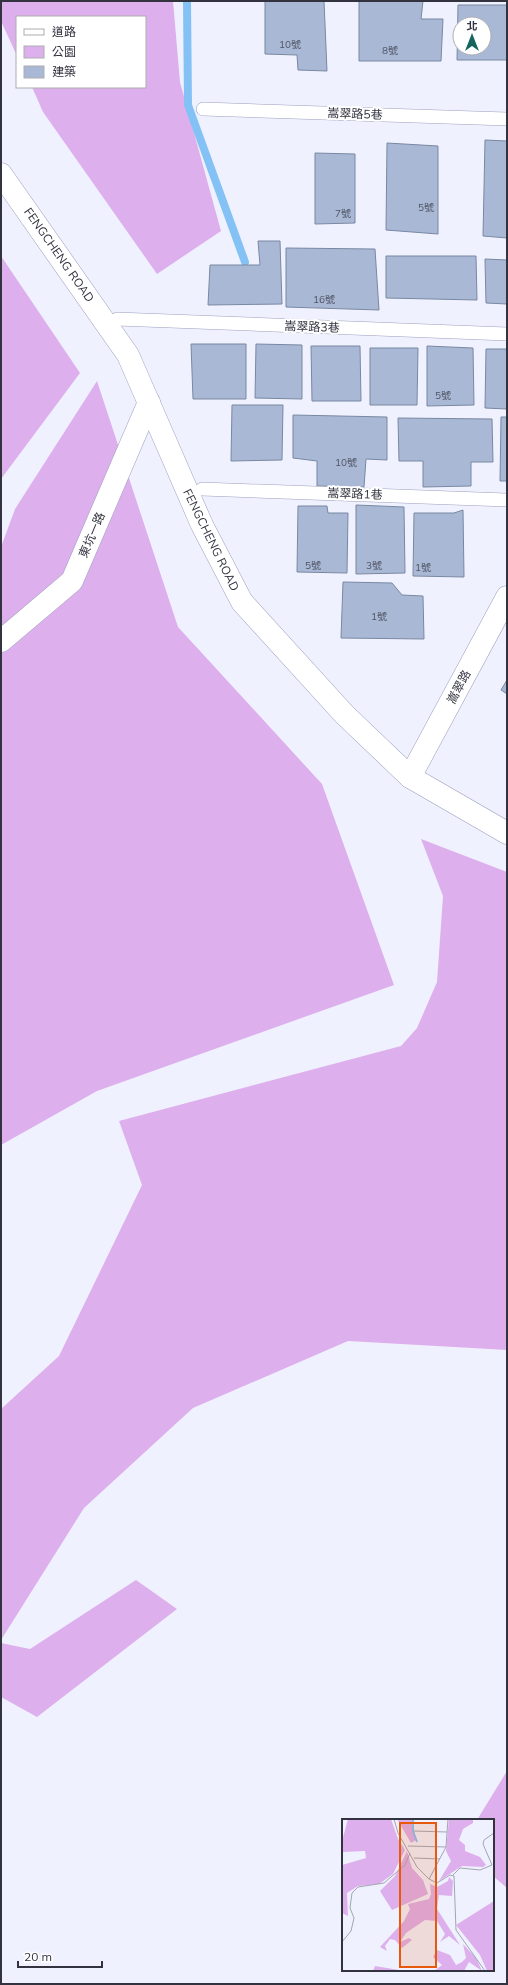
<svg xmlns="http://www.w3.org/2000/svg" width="508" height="1985" font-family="Mulish,'Noto Sans TC',sans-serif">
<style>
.green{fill:#ddb0ed}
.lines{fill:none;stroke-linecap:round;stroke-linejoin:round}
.stream{stroke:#84c2f6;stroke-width:8}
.building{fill:#a9b9d5;stroke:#7988a2;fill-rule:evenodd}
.service-casing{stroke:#9da0be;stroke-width:14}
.minor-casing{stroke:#9da0be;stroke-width:23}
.service{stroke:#fff;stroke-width:13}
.minor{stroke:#fff;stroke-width:22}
.labels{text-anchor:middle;stroke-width:4;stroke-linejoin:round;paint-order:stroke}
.number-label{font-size:10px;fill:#505464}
.street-label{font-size:12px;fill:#32333f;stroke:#fff}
.inset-river{fill:none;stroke:#84c2f6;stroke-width:2}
.inset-road{fill:none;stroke:#a4a5b2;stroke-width:1}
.view{fill:#e8590c;fill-opacity:0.15;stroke:#e8590c;stroke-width:2}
.inset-edge{fill:none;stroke:#32333f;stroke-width:2}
</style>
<rect width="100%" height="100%" fill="#f0f1fe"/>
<g class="green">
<path d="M1 1H173L180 82 221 231 157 274 43 112 32 87H145V17H17V56L1 21Z"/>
<path d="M1 256 80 373 1 479Z"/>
<path d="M97 381 178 627 322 784 394 985 97 1091 1 1145V547L15 509Z"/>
<path d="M421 839 507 872V1350L348 1341 193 1408 84 1508 1 1640V1409L59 1356 142 1185 119 1121 401 1046 417 1028 437 982 443 896Z"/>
<path d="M136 1580 177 1609 37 1717 1 1697V1643L30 1649Z"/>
<path d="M507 1771V1888L493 1876V1820H477Z"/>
</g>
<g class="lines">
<path class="stream" d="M187 1 188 105 245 262"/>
</g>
<g class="building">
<path d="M265 1H324L327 71 298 70 297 55 265 54Z"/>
<path d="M359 1H423L421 19H443L441 61H359Z"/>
<path d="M458 5H507V60H457ZM460 24H484V48H460Z"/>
<path d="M485 140 507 141V238L483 236Z"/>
<path d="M387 143 438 146V234L386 230Z"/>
<path d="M315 153 355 154V223L315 224Z"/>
<path d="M258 241H280L282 304 208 305 210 265H260Z"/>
<path d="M286 248 375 249 379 310 286 307Z"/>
<path d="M386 256H476L477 300 386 298Z"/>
<path d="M485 259 507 260V304L486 303Z"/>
<path d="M191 344H246V399H193Z"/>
<path d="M256 344 302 345V399L255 398Z"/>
<path d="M311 346H360L361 401H312Z"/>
<path d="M427 346 473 348 474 405 427 406Z"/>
<path d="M370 348H418L417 405H370Z"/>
<path d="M486 349H507V409L485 408Z"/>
<path d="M232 405H283L282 460 231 461Z"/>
<path d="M293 415 387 417V460L366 459 364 487 317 486V461L293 458Z"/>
<path d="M501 417H507V481H500Z"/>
<path d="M398 418 492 419 493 462H471V486L423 487V461H399Z"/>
<path d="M356 505 404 507 405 573 356 574Z"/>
<path d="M298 506H327L328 513H348L347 573 297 572Z"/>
<path d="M463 510 464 577 413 576 414 513H454Z"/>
<path d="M343 582 392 583 402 595 423 596 424 639 341 638Z"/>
<path d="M507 680V694L501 690Z"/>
</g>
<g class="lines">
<g class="service-casing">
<g id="service">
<path d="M203 109 507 119"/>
<path d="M117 319 507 334"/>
<path d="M202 489 507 500"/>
</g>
</g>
<g class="minor-casing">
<g id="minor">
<path d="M1 174 128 355 202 525 242 602 344 714 410 777 507 833"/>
<path d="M1 641 72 581 149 402"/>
<path d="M410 777 507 597"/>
</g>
</g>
<use href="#service" class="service"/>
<use href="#minor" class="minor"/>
</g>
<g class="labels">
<g class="number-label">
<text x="290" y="48">10號</text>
<text x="390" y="54">8號</text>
<text x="426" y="211">5號</text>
<text x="343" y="217">7號</text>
<text x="324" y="303">16號</text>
<text x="443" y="399">5號</text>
<text x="346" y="466">10號</text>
<text x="313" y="569">5號</text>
<text x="374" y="569">3號</text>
<text x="423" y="571">1號</text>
<text x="379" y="620">1號</text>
</g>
<g class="street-label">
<text transform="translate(355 114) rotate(2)" y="4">嵩翠路5巷</text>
<text transform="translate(59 255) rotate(55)" y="4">FENGCHENG ROAD</text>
<text transform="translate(312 327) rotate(2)" y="4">嵩翠路3巷</text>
<text transform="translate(355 494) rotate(2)" y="4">嵩翠路1巷</text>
<text transform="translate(92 535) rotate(-67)" y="4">東坑一路</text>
<text transform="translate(211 540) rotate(64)" y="4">FENGCHENG ROAD</text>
<text transform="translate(459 687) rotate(-62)" y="4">嵩翠路</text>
</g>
</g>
<g transform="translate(342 1819)">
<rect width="152" height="152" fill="#f0f1fe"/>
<path d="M6 0H49L56 20 63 31 51 55 37 65 16 67 5 74 6 97 0 94V46L24 39 23 32 0 33V22ZM55 0H70L74 21 69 24ZM107 0H131V4L121 10 117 21 123 26V32L138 38 144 46 141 48 120 47 97 62 109 42 104 32ZM65 32 70 49 81 61 86 75 50 91 38 72 53 57ZM107 58 111 62 110 77 97 76 95 90 118 126 107 117 98 123 103 115 95 102 83 101 64 114 58 123 67 119 70 121 60 129 53 121 48 120 43 127 45 132 38 128 62 102 68 90 66 85 87 80 89 75 88 65 95 68 106 62ZM152 82V152H145L138 136 114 106ZM121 125 134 139 140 152 127 143 122 152H92L100 146 91 138 95 131 108 136 114 146 120 143 124 139ZM33 147 63 152H31Z" fill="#ddb0ed"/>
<path class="inset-river" d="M71 0V12L75 23"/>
<path class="inset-road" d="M52 0 56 14 75 48 87 60 95 64 108 56 112 57 114 111 143 152M72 12 105 13M66 27 104 28M72 39 98 40M111 56 118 49 138 51 150 46 141 25 142 21 152 14M87 60 104 28 106 0M0 123 9 112 12 99 8 89 10 74 16 68 42 64 63 46 68 34"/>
<path class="view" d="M58 4H94V148H58Z"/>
<rect width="152" height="152" class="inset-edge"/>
</g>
<rect width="508" height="1985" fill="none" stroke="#32333f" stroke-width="4"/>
<rect x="16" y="16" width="130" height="72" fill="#ffffff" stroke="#adadb2"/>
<rect x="24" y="29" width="20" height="6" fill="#ffffff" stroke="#adadb2"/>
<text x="52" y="36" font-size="12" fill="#32333f">道路</text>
<rect x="24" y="46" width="20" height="12" fill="#ddb0ed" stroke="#adadb2"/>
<text x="52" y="56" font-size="12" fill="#32333f">公園</text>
<rect x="24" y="66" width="20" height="12" fill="#a9b9d5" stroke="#adadb2"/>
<text x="52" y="76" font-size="12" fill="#32333f">建築</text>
<g transform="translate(472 36)"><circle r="19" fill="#ffffff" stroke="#adadb2"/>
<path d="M0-3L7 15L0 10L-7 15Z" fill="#166460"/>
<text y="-6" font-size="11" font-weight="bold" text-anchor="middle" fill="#32333f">北</text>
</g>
<path d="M18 1961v6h84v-6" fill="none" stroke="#32333f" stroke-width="2"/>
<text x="24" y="1961" font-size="12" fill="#32333f" stroke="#ffffff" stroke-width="3" paint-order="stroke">20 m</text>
</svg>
